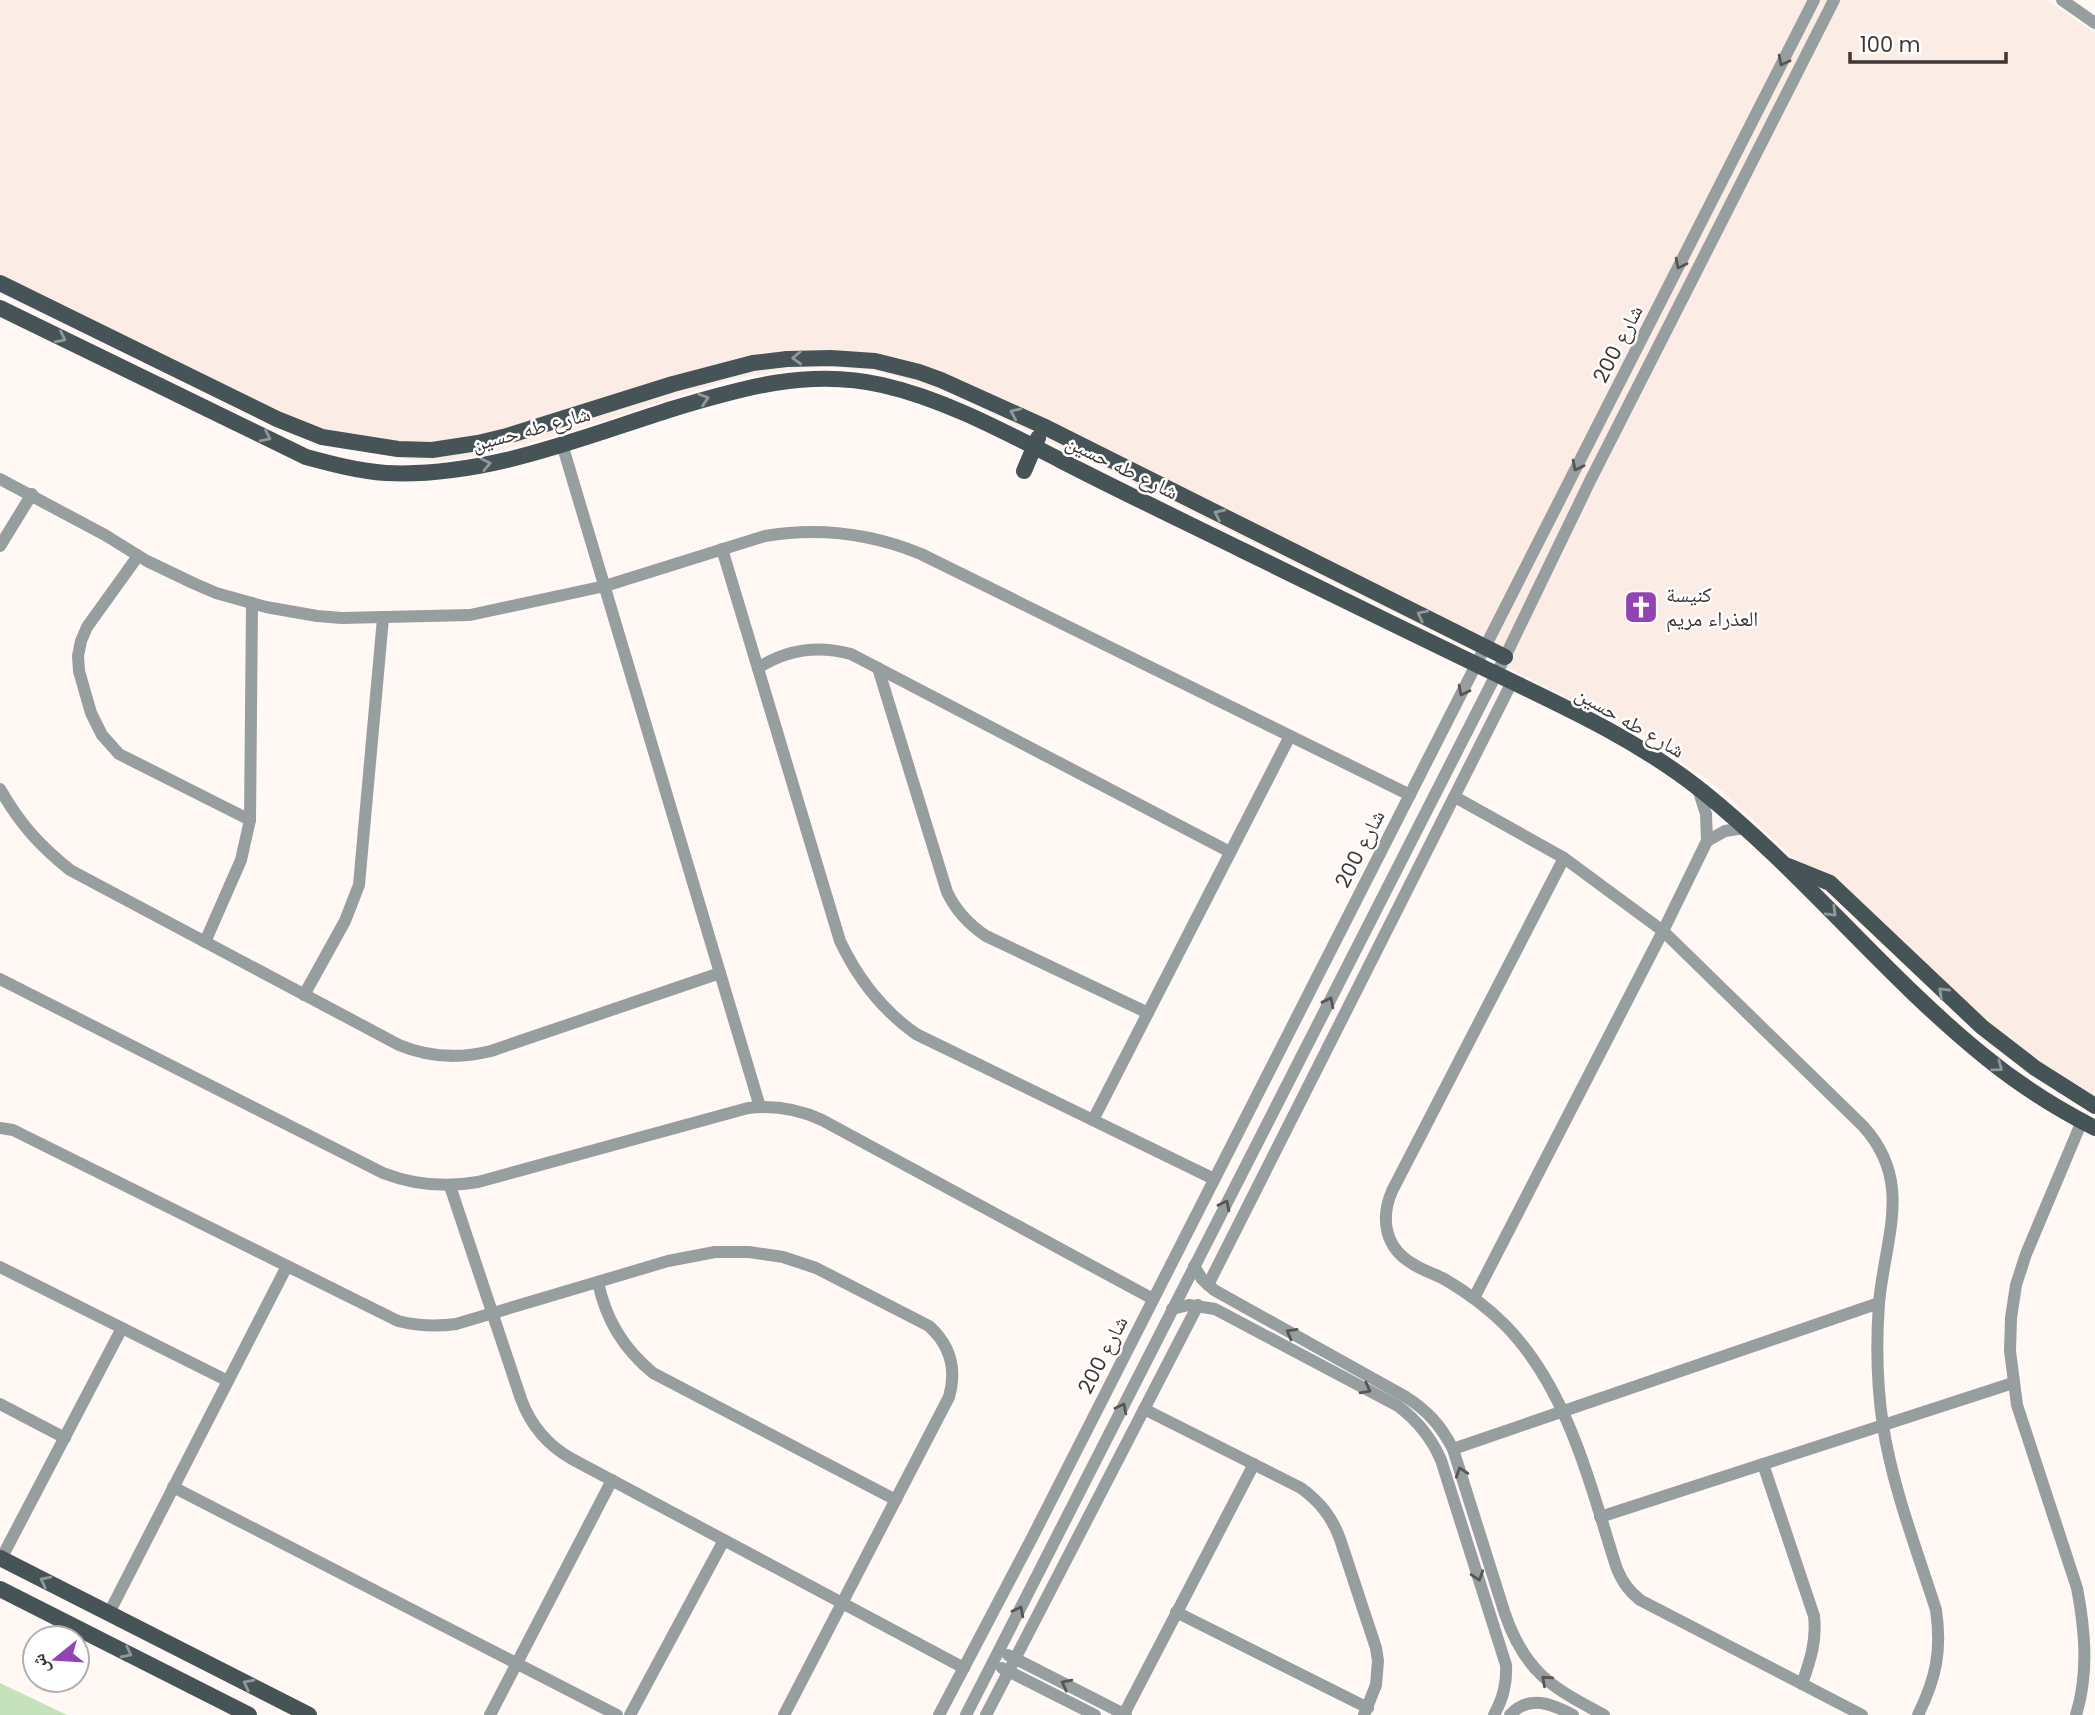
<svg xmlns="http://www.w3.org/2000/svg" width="2095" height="1715" font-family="Poppins,'Noto Naskh Arabic',sans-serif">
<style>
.built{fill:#fcece6}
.green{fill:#c5e2bc}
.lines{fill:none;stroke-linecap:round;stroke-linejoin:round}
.minor{stroke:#969ea0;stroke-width:12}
.major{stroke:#465457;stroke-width:16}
.oneway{stroke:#585554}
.oneway2{stroke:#90989a}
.labels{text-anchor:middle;stroke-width:5;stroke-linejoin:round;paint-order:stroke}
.street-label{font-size:21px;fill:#3d3634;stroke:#fff}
.poi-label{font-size:21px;fill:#3d3634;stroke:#fff;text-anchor:start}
</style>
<rect width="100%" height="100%" fill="#fff8f5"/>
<path class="built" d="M0 0H2047L2095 33V1108L1944 1000 1721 790 1643 735 956 395 878 371 827 367 802 368 738 378 709 386 553 437 485 454 438 462 407 459 329 445 283 429 0 293Z"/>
<path class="green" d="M0 1683 67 1715H0Z"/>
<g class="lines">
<g class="minor">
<path d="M2062 0 2095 23"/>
<path d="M562 444 760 1107"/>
<path d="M0 479 105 535 147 561 193 583 216 593 266 607 317 616 342 618 470 615 605 586 765 536C819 527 870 533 921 554L1410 795"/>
<path d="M0 546 32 494"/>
<path d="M722 549 840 941C858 979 882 1010 916 1034L1214 1179"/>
<path d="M138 556 87 627 81 641 78 656 79 671 91 713 102 735 119 754 250 820"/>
<path d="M758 668C787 649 818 645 851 654L1230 852"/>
<path d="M878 668 947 892C956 911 968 924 986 936L1148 1013"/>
<path d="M0 789C20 824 39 845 70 870L399 1045C430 1058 459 1059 491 1051L720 973"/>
<path d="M1455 797 1564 858 1663 931 1863 1126C1914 1182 1885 1237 1879 1303 1876 1344 1877 1386 1883 1426 1893 1489 1917 1550 1936 1610 1942 1651 1936 1678 1918 1715"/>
<path d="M1707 841 1725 831 1745 828"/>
<path d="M1564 858 1392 1191C1380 1219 1385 1248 1413 1264 1423 1271 1436 1274 1446 1280 1468 1293 1488 1308 1505 1325 1569 1390 1590 1486 1617 1569 1623 1583 1629 1591 1640 1600L1862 1715"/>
<path d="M205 942 241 860 250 820 252 603"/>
<path d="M0 979 383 1173C414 1185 444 1188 478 1182L748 1108C775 1105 798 1109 822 1120L1153 1299"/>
<path d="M304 995 345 921 359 885 383 618"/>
<path d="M1093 1120 1290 736"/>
<path d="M0 1128 13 1130 398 1321C418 1326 435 1327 456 1324L668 1261 715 1252H749L783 1257 816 1268 929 1326C950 1345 957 1369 949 1397L784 1715"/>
<path d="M450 1186 521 1399C531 1426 547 1445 572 1459L964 1668"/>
<path d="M1194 1266 1202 1279 1214 1290 1406 1397C1428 1411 1441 1426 1453 1449L1505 1614C1525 1672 1552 1688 1604 1715"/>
<path d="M0 1267 228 1381"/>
<path d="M598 1282C606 1320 623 1348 653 1373L896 1500"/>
<path d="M1208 1285 1512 682"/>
<path d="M1474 1298 1663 931 1707 841 1706 814 1698 789"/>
<path d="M1172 1309 1189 1305 1215 1309 1398 1406C1418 1421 1431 1437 1441 1460L1506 1665C1507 1684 1503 1698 1494 1715"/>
<path d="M0 1404 65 1438"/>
<path d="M1144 1409 1301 1488C1320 1502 1332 1517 1340 1539L1376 1648 1378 1661 1376 1685 1364 1715"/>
<path d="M1453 1449 1879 1303"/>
<path d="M1763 1464 1814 1616C1817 1641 1810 1661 1802 1684"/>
<path d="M173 1487 617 1715"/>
<path d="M1600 1517 2013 1383"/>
<path d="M1 1559 122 1328"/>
<path d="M1176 1612 1368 1708"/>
<path d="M109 1613 287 1266"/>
<path d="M1008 1655 1126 1715"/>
<path d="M1002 1668 1095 1715"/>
<path d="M1124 1714 1254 1464"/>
<path d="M490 1715 612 1480"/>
<path d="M630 1715 724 1540"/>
<path d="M939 1715 1033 1536 1814 0"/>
<path d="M966 1715 1505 657 1590 481 1834 0"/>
<path d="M986 1715 1198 1305"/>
<path d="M1510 1715C1529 1694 1552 1704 1573 1715"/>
<path d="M2076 1715C2089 1673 2085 1630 2077 1588L2017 1405 2010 1351 2011 1318 2016 1285 2026 1254 2082 1121"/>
</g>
<g class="major">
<path d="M0 283 277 419 322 437 398 449 432 450 478 443 507 436 673 384 753 363 787 359 831 358 875 361 919 372 941 380 1043 426 1505 657"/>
<path d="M0 308 306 457C332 464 358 471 386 473 484 478 580 438 672 409 741 388 810 368 882 385 944 399 1003 431 1060 460 1120 491 1181 520 1242 550 1325 591 1407 631 1490 671 1563 706 1638 740 1702 791 1803 872 1884 975 1984 1056 2018 1084 2056 1108 2095 1128"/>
<path d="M1024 471 1038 438"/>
<path d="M1788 866 1830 883 1982 1027 2035 1068 2095 1106"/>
<path d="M0 1558 309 1715"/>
<path d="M0 1589 249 1715"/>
</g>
</g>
<defs><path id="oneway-chevron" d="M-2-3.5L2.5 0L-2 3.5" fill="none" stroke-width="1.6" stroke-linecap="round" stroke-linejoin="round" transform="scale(1.75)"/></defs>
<g class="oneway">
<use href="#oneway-chevron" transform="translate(1783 61) rotate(117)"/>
<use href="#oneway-chevron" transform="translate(1680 264) rotate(117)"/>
<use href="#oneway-chevron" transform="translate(1577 466) rotate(117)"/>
<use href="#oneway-chevron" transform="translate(1463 691) rotate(117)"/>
<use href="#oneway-chevron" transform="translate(1329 1002) rotate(-63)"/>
<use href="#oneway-chevron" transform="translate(1225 1205) rotate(-63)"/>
<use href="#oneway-chevron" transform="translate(1291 1333) rotate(-151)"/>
<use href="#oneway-chevron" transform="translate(1366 1389) rotate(28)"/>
<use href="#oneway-chevron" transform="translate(1122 1408) rotate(-63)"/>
<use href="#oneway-chevron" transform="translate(1461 1472) rotate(-108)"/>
<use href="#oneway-chevron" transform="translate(1478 1576) rotate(72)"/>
<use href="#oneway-chevron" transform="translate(1019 1611) rotate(-63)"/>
<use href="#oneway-chevron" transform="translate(1546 1680) rotate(-138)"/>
<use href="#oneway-chevron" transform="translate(1066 1684) rotate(-153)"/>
</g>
<g class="oneway2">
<use href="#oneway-chevron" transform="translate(61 338) rotate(26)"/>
<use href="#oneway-chevron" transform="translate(797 358) rotate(178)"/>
<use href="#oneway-chevron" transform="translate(704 399) rotate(-18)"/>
<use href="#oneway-chevron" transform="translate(1015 413) rotate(-156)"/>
<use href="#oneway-chevron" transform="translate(266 437) rotate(26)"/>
<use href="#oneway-chevron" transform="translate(486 464) rotate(-11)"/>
<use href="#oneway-chevron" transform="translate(1219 514) rotate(-154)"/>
<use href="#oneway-chevron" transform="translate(1422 615) rotate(-153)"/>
<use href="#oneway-chevron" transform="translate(1832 912) rotate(44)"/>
<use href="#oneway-chevron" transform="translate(1943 992) rotate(-136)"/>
<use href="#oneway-chevron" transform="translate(1998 1067) rotate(37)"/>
<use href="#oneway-chevron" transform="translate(45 1581) rotate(-153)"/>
<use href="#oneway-chevron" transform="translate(127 1653) rotate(27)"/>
<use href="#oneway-chevron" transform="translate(248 1684) rotate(-153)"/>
</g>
<defs>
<g id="church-square" transform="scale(1.75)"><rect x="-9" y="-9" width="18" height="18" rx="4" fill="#9344b4" stroke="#fff"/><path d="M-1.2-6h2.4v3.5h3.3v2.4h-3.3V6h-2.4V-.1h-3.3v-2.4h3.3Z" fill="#fff"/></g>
</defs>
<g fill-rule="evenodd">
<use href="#church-square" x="1641" y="607"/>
</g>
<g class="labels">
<g class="street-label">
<text transform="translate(1618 344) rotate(-63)" y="7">شارع 200</text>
<text transform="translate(531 429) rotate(-15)" y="7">شارع طه حسين</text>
<text transform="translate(1122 467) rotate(26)" y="7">شارع طه حسين</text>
<text transform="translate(1630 722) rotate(30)" y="7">شارع طه حسين</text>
<text transform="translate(1360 849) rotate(-63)" y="7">شارع 200</text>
<text transform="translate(1103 1355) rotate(-63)" y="7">شارع 200</text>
</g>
<g class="poi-label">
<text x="1666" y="602">كنيسة<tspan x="1666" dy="24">العذراء مريم</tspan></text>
</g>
</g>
<g transform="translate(56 1659) rotate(252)"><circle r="33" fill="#ffffff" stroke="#b1afae" stroke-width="2"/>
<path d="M0-5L12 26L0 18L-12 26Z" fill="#9344b4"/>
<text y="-10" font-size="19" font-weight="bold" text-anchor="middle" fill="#3d3634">ش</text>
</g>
<path d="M1850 52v10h156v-10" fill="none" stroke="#3d3634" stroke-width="3.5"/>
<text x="1860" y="52" font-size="21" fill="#3d3634" stroke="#ffffff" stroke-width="5" paint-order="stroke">100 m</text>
</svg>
